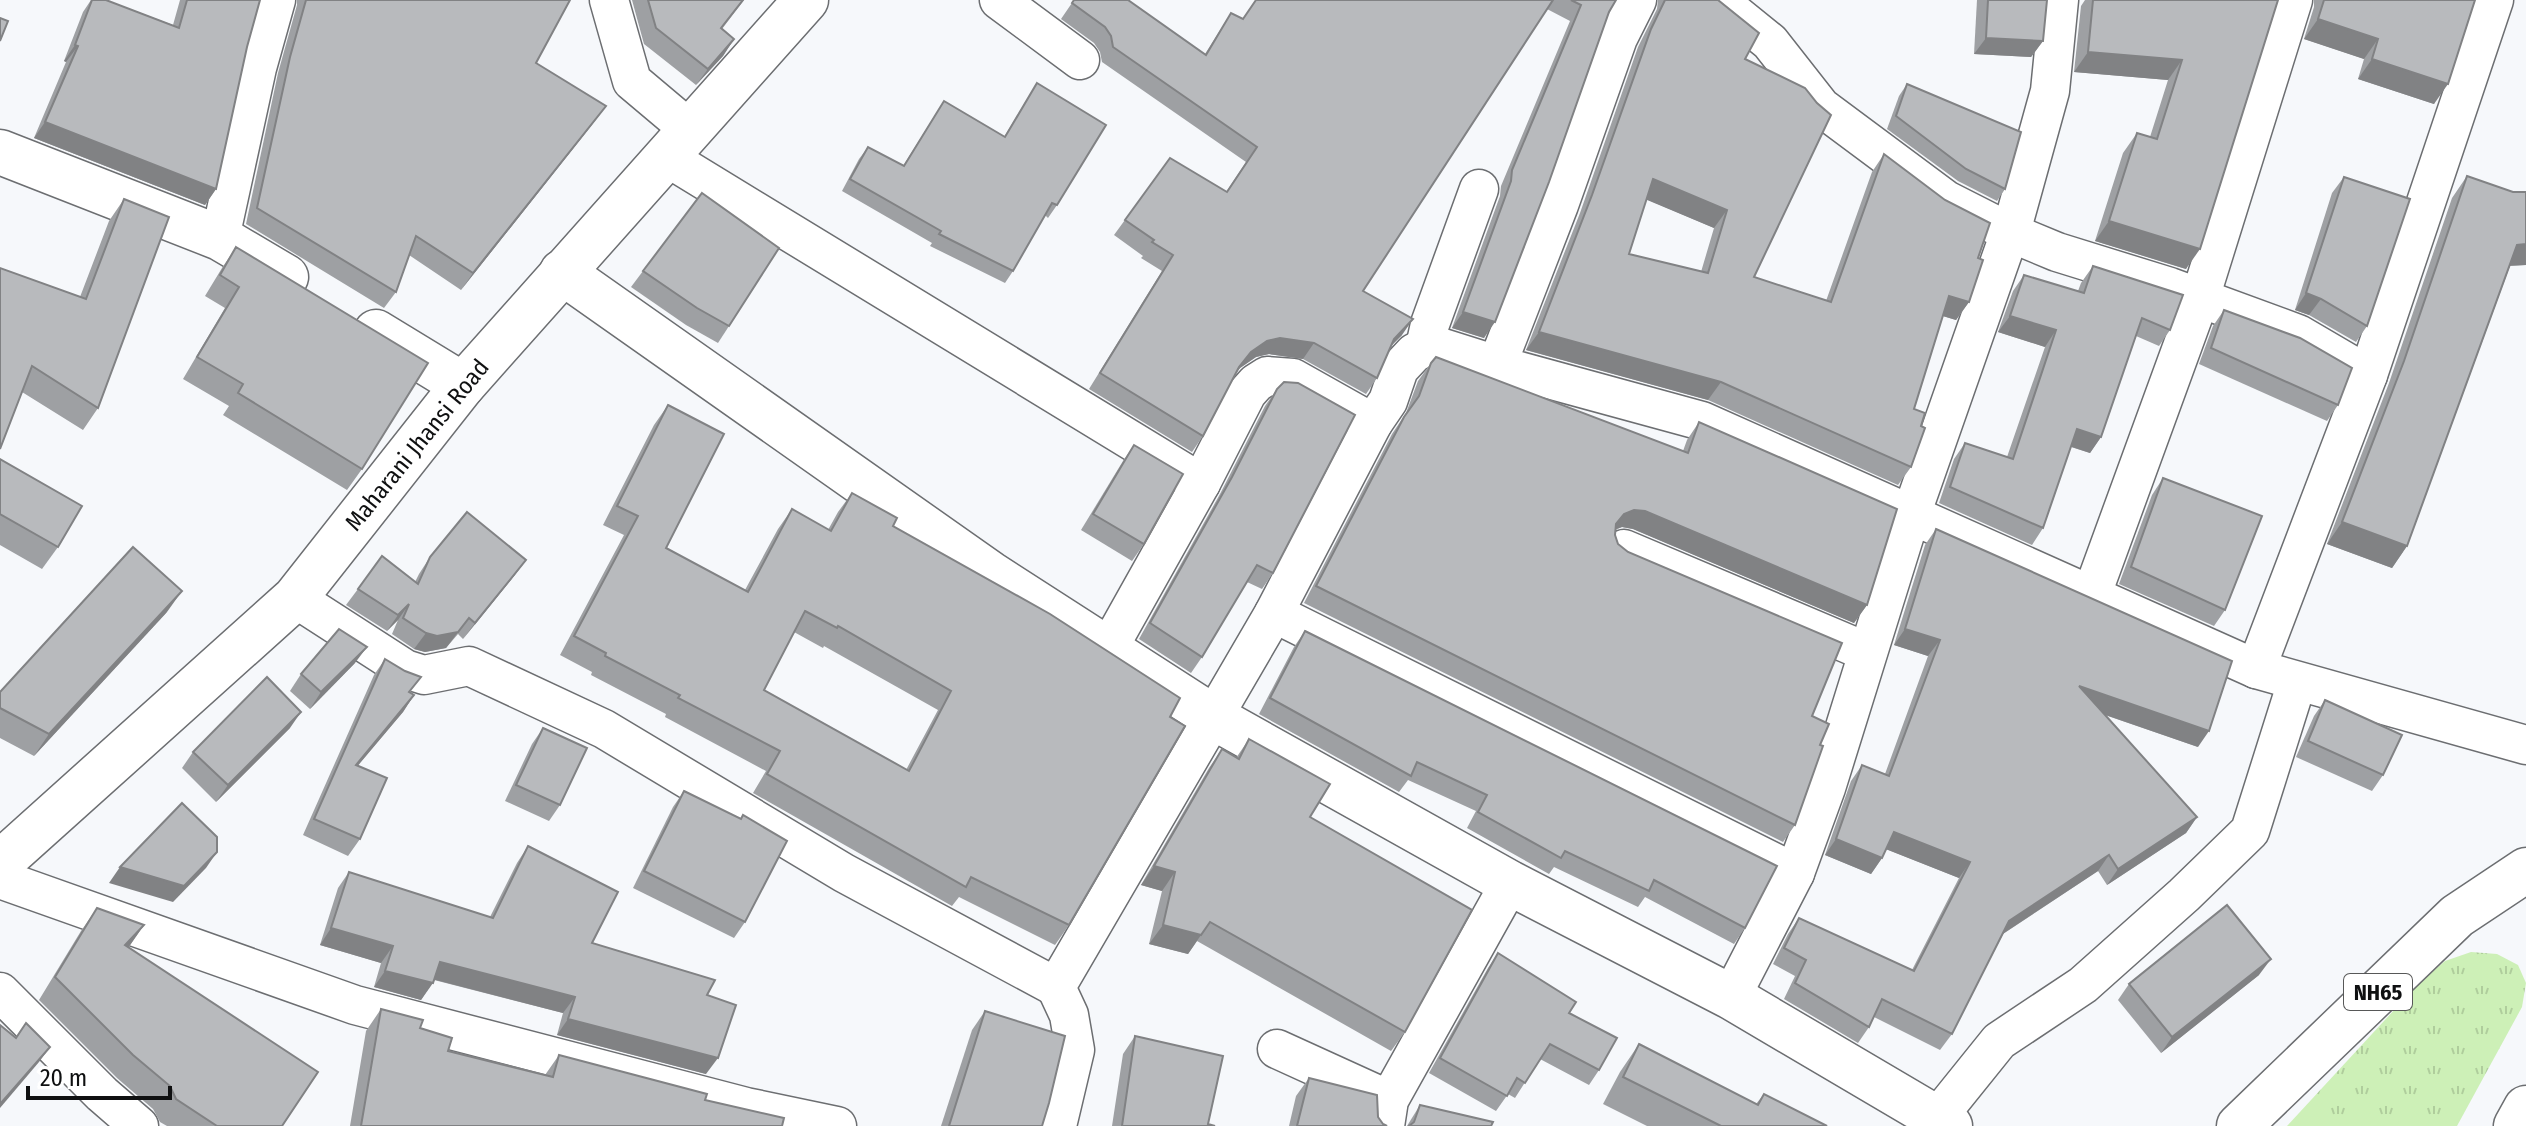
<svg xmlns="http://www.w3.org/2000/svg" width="2526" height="1126" font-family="'Fira Sans Condensed',sans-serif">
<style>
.grass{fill:url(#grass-tufts)}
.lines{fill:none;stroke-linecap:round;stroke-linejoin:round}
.street-casing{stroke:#6c6e71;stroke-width:41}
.secondary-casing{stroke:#6c6e71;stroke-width:47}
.highway-casing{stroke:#6c6e71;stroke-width:47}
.street{stroke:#fff;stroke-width:38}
.secondary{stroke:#fff;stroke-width:44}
.highway{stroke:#fff;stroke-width:44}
.wall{fill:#9ea0a3;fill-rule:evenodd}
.shaded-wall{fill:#818284}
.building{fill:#b8babd;stroke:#818284;stroke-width:2;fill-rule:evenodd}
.labels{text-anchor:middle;stroke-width:8;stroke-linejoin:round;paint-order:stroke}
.shield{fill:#fff;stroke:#575858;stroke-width:2}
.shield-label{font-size:22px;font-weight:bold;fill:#0f1011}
.street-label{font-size:24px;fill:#0f1011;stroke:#fff}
</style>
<defs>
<pattern id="grass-tufts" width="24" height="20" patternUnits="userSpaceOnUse" patternTransform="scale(2)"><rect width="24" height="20" fill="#cdf0b7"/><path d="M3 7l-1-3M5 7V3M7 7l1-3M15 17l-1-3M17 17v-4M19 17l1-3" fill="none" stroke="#afcd9c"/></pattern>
</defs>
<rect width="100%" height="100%" fill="#f6f8fb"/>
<path class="grass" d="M2471 952 2497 954 2518 965 2526 983 2522 1007 2457 1126H2287L2420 982 2445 961Z"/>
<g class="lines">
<g class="street-casing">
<g id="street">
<path d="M609 0 632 81 689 129"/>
<path d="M999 0 1080 60"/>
<path d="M1718 0 1770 42 1821 107 1946 200 2009 232 2057 252 2170 287 2298 334 2368 375"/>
<path d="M665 156 1201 483"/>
<path d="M220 238 257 68 276 0"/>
<path d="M1425 347 1430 324 1479 189"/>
<path d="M1497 365 1559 205 1618 38 1637 0"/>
<path d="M1624 549 1867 652"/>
<path d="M2092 594 2200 298 2293 0"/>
<path d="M295 598 405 669 424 675 469 666 604 729 844 873 1056 987"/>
<path d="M1274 613 1795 873"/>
<path d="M1108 649 1201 483 1247 393 1256 383 1267 376 1293 378 1373 423 1388 401 1399 369 1414 353 1425 347H1440L1497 365 1702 421 2256 669 2526 745"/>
<path d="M2256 669 2368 375 2494 0"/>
<path d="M0 879 355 1005 746 1107 837 1126"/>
<path d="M0 992 102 1094 139 1126"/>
<path d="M1731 997 1795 873 1826 788 1911 515 2014 221 2050 91 2059 0"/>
<path d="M1277 1049 1389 1100"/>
<path d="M1937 1118 1999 1041 2083 985 2184 895 2250 831 2297 682"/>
<path d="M1057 1126 1075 1050 1069 1015 1056 987 1274 613 1373 423"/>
<path d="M1385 1126 1389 1100 1510 883"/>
</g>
</g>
<g class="secondary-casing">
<g id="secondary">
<path d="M0 152 220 238 286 277"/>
<path d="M562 272 991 574 1213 717 1510 883 1731 997 1950 1126"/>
<path d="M376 332 463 385"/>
<path d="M0 863 295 598 463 385 806 0"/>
</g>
</g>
<g class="highway-casing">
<g id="highway">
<path d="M2239 1126 2457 916 2526 870"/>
<path d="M2516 1126 2526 1108"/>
</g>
</g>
<use href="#street" class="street"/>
<use href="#secondary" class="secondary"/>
<use href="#highway" class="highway"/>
</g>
<g class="wall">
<path d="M91 0H106L173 25 180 0H260L247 47 216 189 205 205 34 138 66 62 64 61 83 12Z"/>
<path d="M297 0H570L536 63 594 122 461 290 409 255 396 292 384 308 246 224 278 73 297 5Z"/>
<path d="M632 0H744L722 29 734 39 723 56 696 85 644 44Z"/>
<path d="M1074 0 1205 54 1231 13 1243 19 1256 0H1616L1609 12 1484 338 1452 328 1500 196 1501 186 1570 21 1547 9 1363 291 1402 335 1390 347 1377 378 1366 394 1303 359 1269 354 1256 357 1240 368 1235 374 1203 436 1192 452 1089 389 1162 271 1141 258 1143 256 1114 235 1170 158 1226 192 1246 162 1102 62 1100 52 1094 43 1061 19Z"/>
<path d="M1658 0H1718L1745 59 1754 277 1826 301 1872 172 1884 154 1978 258 1969 302 1956 320 1943 316 1914 409 1921 426 1911 467 1898 485 1708 400 1526 350 1580 213 1638 47 1657 9ZM1646 199 1714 228 1701 272 1629 254Z"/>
<path d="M1977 0H2047L2043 41 2031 57 1974 54Z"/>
<path d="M2085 0H2278L2186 269 2095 241 2123 153 2137 133 2150 137 2168 80 2074 72 2081 6Z"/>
<path d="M2314 0H2475L2434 104 2358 79 2364 59 2304 39 2314 7Z"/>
<path d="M1037 83 1057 205 1048 218 1045 215 1013 271 1005 283 930 246 932 243 842 191 859 159 868 147 903 166 944 101 1004 137Z"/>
<path d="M1907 84 2005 189 1997 201 1958 181 1887 129 1899 96Z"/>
<path d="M2467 176 2513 192H2526V265L2510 266 2407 546 2392 568 2327 544 2389 383 2452 198Z"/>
<path d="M2344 177 2367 326 2356 342 2309 315 2295 310 2332 193Z"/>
<path d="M124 199 98 408 83 430 22 392 0 268 80 297 109 221Z"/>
<path d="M236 247 362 469 347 490 223 415 229 406 183 379 225 308 205 296 222 268Z"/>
<path d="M2093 266 2170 330 2159 346 2136 336 2101 437 2090 453 2071 447 2043 528 2032 545 1939 503 1954 459 1965 443 2007 457 2045 347 1998 332 2013 291 2024 275 2078 291 2081 283Z"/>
<path d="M643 271 729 326 718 343 686 325 631 287Z"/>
<path d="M2224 310 2338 405 2327 421 2199 364 2213 326Z"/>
<path d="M1431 363 1683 451 1687 440 1699 422 1867 605 1854 623 1633 529 1622 527 1615 530V535L1618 544 1812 716 1820 745 1795 825 1783 842 1304 603 1392 434 1406 413 1418 381Z"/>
<path d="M1277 389 1273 573 1262 589 1247 582 1202 657 1191 673 1139 639 1220 494 1265 406Z"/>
<path d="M668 405 666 548 745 590 778 529 792 509 828 530 838 512 852 493 893 526 1069 925 1055 945 959 897 952 906 753 793 766 771 665 717 666 714 591 675 592 672 560 655 624 535 603 525 654 425ZM794 632 823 648 824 646 938 710 906 770 764 690Z"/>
<path d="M1134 445 1144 544 1132 561 1081 530 1123 461Z"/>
<path d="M0 459 58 547 42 569 0 545Z"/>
<path d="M2163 478 2225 610 2214 626 2119 584 2152 495Z"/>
<path d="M1936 529 2198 747 2105 715 2197 817 2186 833 2107 885 2098 871 2003 934 1952 1034 1940 1050 1874 1017 1869 1027 1858 1043 1784 999 1795 976 1773 964 1788 934 1799 918 1912 970 1959 878 1886 849 1882 858 1871 874 1825 855 1851 781 1862 765 1885 774 1928 656 1894 645 1925 545Z"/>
<path d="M430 557 526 560 514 576 463 639 458 634 446 648 425 652 414 649 392 634 398 620 387 631 346 605 358 589 415 582 419 574Z"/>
<path d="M167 612 34 756 0 738V692Z"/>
<path d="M1305 631 1745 928 1734 944 1645 897 1638 907 1554 867 1549 874 1467 828 1476 811 1408 780 1399 792 1259 714 1294 647Z"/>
<path d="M385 659 414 695 403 712 358 765 360 839 348 856 303 835 374 675Z"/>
<path d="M355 663 310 709 290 691 301 674Z"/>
<path d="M2325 700 2383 775 2372 791 2296 757 2314 716Z"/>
<path d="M290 728 216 802 182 768 193 752Z"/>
<path d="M543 728 560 805 549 821 505 801 532 744Z"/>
<path d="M1249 739 1310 817 1405 1032 1391 1051 1197 941 1188 954 1149 944 1162 891 1141 885 1209 768 1222 749 1236 758Z"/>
<path d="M684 791 745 922 734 938 633 888 673 807Z"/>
<path d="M528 846 592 943 707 995 706 1074 557 1035 563 1013 434 980 421 1000 374 987 381 963 320 945 338 888 349 872 490 917 517 863Z"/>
<path d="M97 908 144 925 128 948 282 1126H167L160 1122 153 1109 117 1078 39 1000 81 931Z"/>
<path d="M1498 953 1569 1013 1599 1070 1589 1085 1540 1059 1515 1098 1508 1094 1496 1111 1429 1073 1488 968Z"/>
<path d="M2259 975 2161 1053 2118 1000 2129 984Z"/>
<path d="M381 1009 420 1028 448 1051 545 1075 559 1055 705 1100 782 1126H350L366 1031Z"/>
<path d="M985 1011 1042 1126H941L972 1030Z"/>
<path d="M1135 1036 1208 1124 1215 1126H1112L1123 1054Z"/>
<path d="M1639 1044 1756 1104 1764 1094 1827 1126H1647L1603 1104 1620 1072Z"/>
<path d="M1309 1078 1378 1117 1383 1124 1387 1126H1289L1296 1096Z"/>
<path d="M1420 1105 1491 1126H1407Z"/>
</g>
<g class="shaded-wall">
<path d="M2318 19 2378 39 2364 59 2304 39Z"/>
<path d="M1986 38 2043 41 2031 57 1974 54Z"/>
<path d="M734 39 723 56 696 85 708 69Z"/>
<path d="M75 45 78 46 66 62 64 61Z"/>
<path d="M2088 52 2182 60 2168 80 2074 72Z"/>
<path d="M2372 59 2448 84 2434 104 2358 79Z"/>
<path d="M606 106 594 122 461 290 473 273Z"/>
<path d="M45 122 216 189 205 205 34 138Z"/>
<path d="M1653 179 1727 210 1714 228 1640 197Z"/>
<path d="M2109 221 2200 249 2186 269 2095 241Z"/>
<path d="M2526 244V265L2502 266 2517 245Z"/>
<path d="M2306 293 2321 299 2309 315 2295 310Z"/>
<path d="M1949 296 1969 302 1956 320 1936 314Z"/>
<path d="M1463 312 1495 322 1484 338 1452 328Z"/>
<path d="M2010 316 2056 330 2045 347 1998 332Z"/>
<path d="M1413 319 1402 335 1383 354 1394 339Z"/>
<path d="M1539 332 1721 382 1708 400 1526 350Z"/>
<path d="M1280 338 1314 343 1303 359 1269 354 1256 357 1240 368 1228 383 1251 352 1267 341Z"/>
<path d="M2077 429 2101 437 2090 453 2066 445Z"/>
<path d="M1634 510 1645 511 1867 605 1854 623 1633 529 1622 527 1611 531 1604 541 1624 514Z"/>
<path d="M2342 522 2407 546 2392 568 2327 544Z"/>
<path d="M526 560 514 576 463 639 475 623Z"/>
<path d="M182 591 167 612 34 756 49 734Z"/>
<path d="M409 604 398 620 387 631 398 615Z"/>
<path d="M469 618 446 648 425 652 414 649 426 633Z"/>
<path d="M1905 629 1940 640 1928 656 1894 645Z"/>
<path d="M367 647 355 663 310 709 321 692Z"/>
<path d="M2079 686 2209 731 2198 747 2068 702Z"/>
<path d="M414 695 403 712 345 781 356 765Z"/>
<path d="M301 712 290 728 216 802 228 785Z"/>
<path d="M2197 817 2186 833 2107 885 2118 869Z"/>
<path d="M1894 832 1970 862 1959 878 1883 848Z"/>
<path d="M1836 839 1882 858 1871 874 1825 855Z"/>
<path d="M217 852 206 868 173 902 109 883 120 867Z"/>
<path d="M2109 855 2098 871 1998 937 2009 921Z"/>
<path d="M1154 866 1175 872 1162 891 1141 885Z"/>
<path d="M144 925 128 948 125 945Z"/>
<path d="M1163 925 1201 935 1188 954 1149 944Z"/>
<path d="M331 928 393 946 381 963 320 945Z"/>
<path d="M2271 959 2259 975 2161 1053 2172 1037Z"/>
<path d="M440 962 575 997 563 1013 428 978Z"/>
<path d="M385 971 433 983 421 1000 374 987Z"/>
<path d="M568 1019 718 1058 706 1074 557 1035Z"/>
<path d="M50 1047 39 1062 0 1108V1104Z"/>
</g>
<g class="building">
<path d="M92 0H106L179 28 187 0H260L247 47 216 189 45 122 78 46 75 45Z"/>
<path d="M306 0H570L536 63 606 106 473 273 416 236 396 292 257 208 290 57Z"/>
<path d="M648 0H743L721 28 734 39 708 69 656 28Z"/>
<path d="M1074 0H1128L1206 55 1231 13 1243 19 1256 0H1553L1363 291 1413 319 1394 339 1377 378 1314 343 1280 338 1267 341 1251 352 1239 367 1203 436 1100 373 1173 255 1152 242 1154 240 1125 220 1170 158 1227 192 1257 147 1113 47 1111 36 1105 27 1072 3Z"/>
<path d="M1571 0H1616L1609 12 1549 182 1495 322 1463 312 1511 181 1512 170 1581 5Z"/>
<path d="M1665 0H1718L1759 33 1745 59 1805 88 1817 103 1831 115 1754 277 1831 302 1884 154 1945 200 1990 223 1978 258 1983 260 1969 302 1949 296 1914 409 1925 413 1921 426 1925 428 1911 467 1721 382 1539 332 1592 195 1651 29ZM1653 179 1727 210 1708 273 1629 254Z"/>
<path d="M1988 0H2047L2043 41 1986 38Z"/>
<path d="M2093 0H2278L2200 249 2109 221 2137 133 2157 139 2182 60 2088 52Z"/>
<path d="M2324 0H2475L2448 84 2372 59 2378 39 2318 19Z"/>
<path d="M0 18 8 21 0 41Z"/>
<path d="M1037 83 1106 125 1057 205 1052 203 1013 271 939 234 941 231 850 179 868 147 904 166 944 101 1005 137Z"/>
<path d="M1907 84 2021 132 2005 189 1966 169 1896 116Z"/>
<path d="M2467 176 2513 192H2526V244L2517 245 2407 546 2342 522 2404 361Z"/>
<path d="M2344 177 2410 199 2367 326 2321 299 2306 293Z"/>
<path d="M702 193 779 248 729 326 697 308 643 271Z"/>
<path d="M124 199 169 217 98 408 32 366 0 449V268L86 299Z"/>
<path d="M236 247 428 363 362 469 238 393 243 384 197 357 239 287 220 275Z"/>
<path d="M2093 266 2183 295 2170 330 2142 318 2101 437 2077 429 2043 528 1950 487 1965 443 2013 459 2056 330 2010 316 2024 275 2084 293Z"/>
<path d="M2224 310 2300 338 2352 368 2338 405 2211 348Z"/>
<path d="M1436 357 1688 453 1699 422 1897 509 1867 605 1645 511 1634 510 1624 514 1616 524 1615 535 1618 544 1628 552 1842 643 1812 716 1829 724 1820 745 1823 746 1817 763 1795 825 1316 586 1404 417 1419 396 1431 363Z"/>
<path d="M1284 382 1298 383 1355 415 1273 573 1257 565 1202 657 1150 623 1232 477 1277 389Z"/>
<path d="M668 405 724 434 666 548 748 592 792 509 831 531 852 493 897 518 893 526 1050 614 1180 698 1170 717 1185 726 1069 925 971 877 966 887 767 774 780 751 678 698 680 695 605 656 606 653 574 636 638 516 617 506ZM805 611 837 628 838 626 951 691 909 771 764 690Z"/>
<path d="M1134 445 1183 474 1144 544 1093 514Z"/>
<path d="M0 459 82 506 58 547 0 514Z"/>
<path d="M2163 478 2262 516 2225 610 2131 567Z"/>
<path d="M467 512 526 560 475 623 469 618 458 632 437 636 426 633 403 618 409 604 398 615 358 589 382 556 418 584 430 557Z"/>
<path d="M1936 529 2232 661 2209 731 2079 686 2197 817 2118 869 2109 855 2009 921 1952 1034 1882 999 1869 1027 1795 983 1806 960 1784 948 1799 918 1914 971 1970 862 1894 832 1882 858 1836 839 1862 765 1889 776 1940 640 1905 629Z"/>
<path d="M133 547 182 591 49 734 0 708V692Z"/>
<path d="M339 629 367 647 321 692 301 674Z"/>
<path d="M1305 631 1777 866 1745 928 1654 880 1649 891 1565 851 1561 858 1478 812 1487 795 1417 762 1411 776 1270 698Z"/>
<path d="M385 659 405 671 421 677 409 692 414 695 356 765 387 778 360 839 314 819Z"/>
<path d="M267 677 301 712 228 785 193 752Z"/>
<path d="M2325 700 2402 735 2383 775 2308 741Z"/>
<path d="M543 728 587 748 560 805 516 785Z"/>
<path d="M1249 739 1330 784 1310 817 1472 910 1405 1032 1210 922 1201 935 1163 925 1175 872 1154 866 1222 749 1239 759Z"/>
<path d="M684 791 741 819 743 815 787 841 745 922 644 871Z"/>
<path d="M182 803 217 837V852L184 886 120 867Z"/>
<path d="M528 846 618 892 592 943 715 980 707 995 736 1005 718 1058 568 1019 575 997 440 962 433 983 385 971 393 946 331 928 349 872 493 918Z"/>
<path d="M2227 905 2271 959 2172 1037 2129 984Z"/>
<path d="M97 908 144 925 125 945 318 1072 282 1126H217L176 1099 170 1086 133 1055 55 977Z"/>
<path d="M1498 953 1576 1002 1569 1013 1617 1038 1599 1070 1550 1044 1525 1083 1517 1078 1507 1096 1440 1058Z"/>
<path d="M381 1009 423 1020 420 1028 452 1038 448 1051 553 1077 559 1055 707 1094 705 1100 784 1118 782 1126H361Z"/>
<path d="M985 1011 1065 1036 1049 1103 1042 1126H949Z"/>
<path d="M26 1023 50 1047 0 1104V1025L16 1038Z"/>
<path d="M1135 1036 1223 1056 1208 1124 1215 1126H1122Z"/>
<path d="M1639 1044 1758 1105 1764 1094 1827 1126H1721L1623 1077Z"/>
<path d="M1309 1078 1377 1095 1378 1117 1383 1124 1387 1126H1297Z"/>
<path d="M1420 1105 1493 1122 1491 1126H1409L1414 1122Z"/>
</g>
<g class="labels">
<rect class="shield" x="2344" y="974" width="68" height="36" rx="6"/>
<g class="shield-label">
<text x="2378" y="1000">NH65</text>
</g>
<g class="street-label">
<text transform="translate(417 445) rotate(-51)" y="8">Maharani Jhansi Road</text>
</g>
</g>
<path d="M28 1086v12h142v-12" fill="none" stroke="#0f1011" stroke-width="4"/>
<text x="40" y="1086" font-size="24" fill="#0f1011" stroke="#ffffff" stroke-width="6" paint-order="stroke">20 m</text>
</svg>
